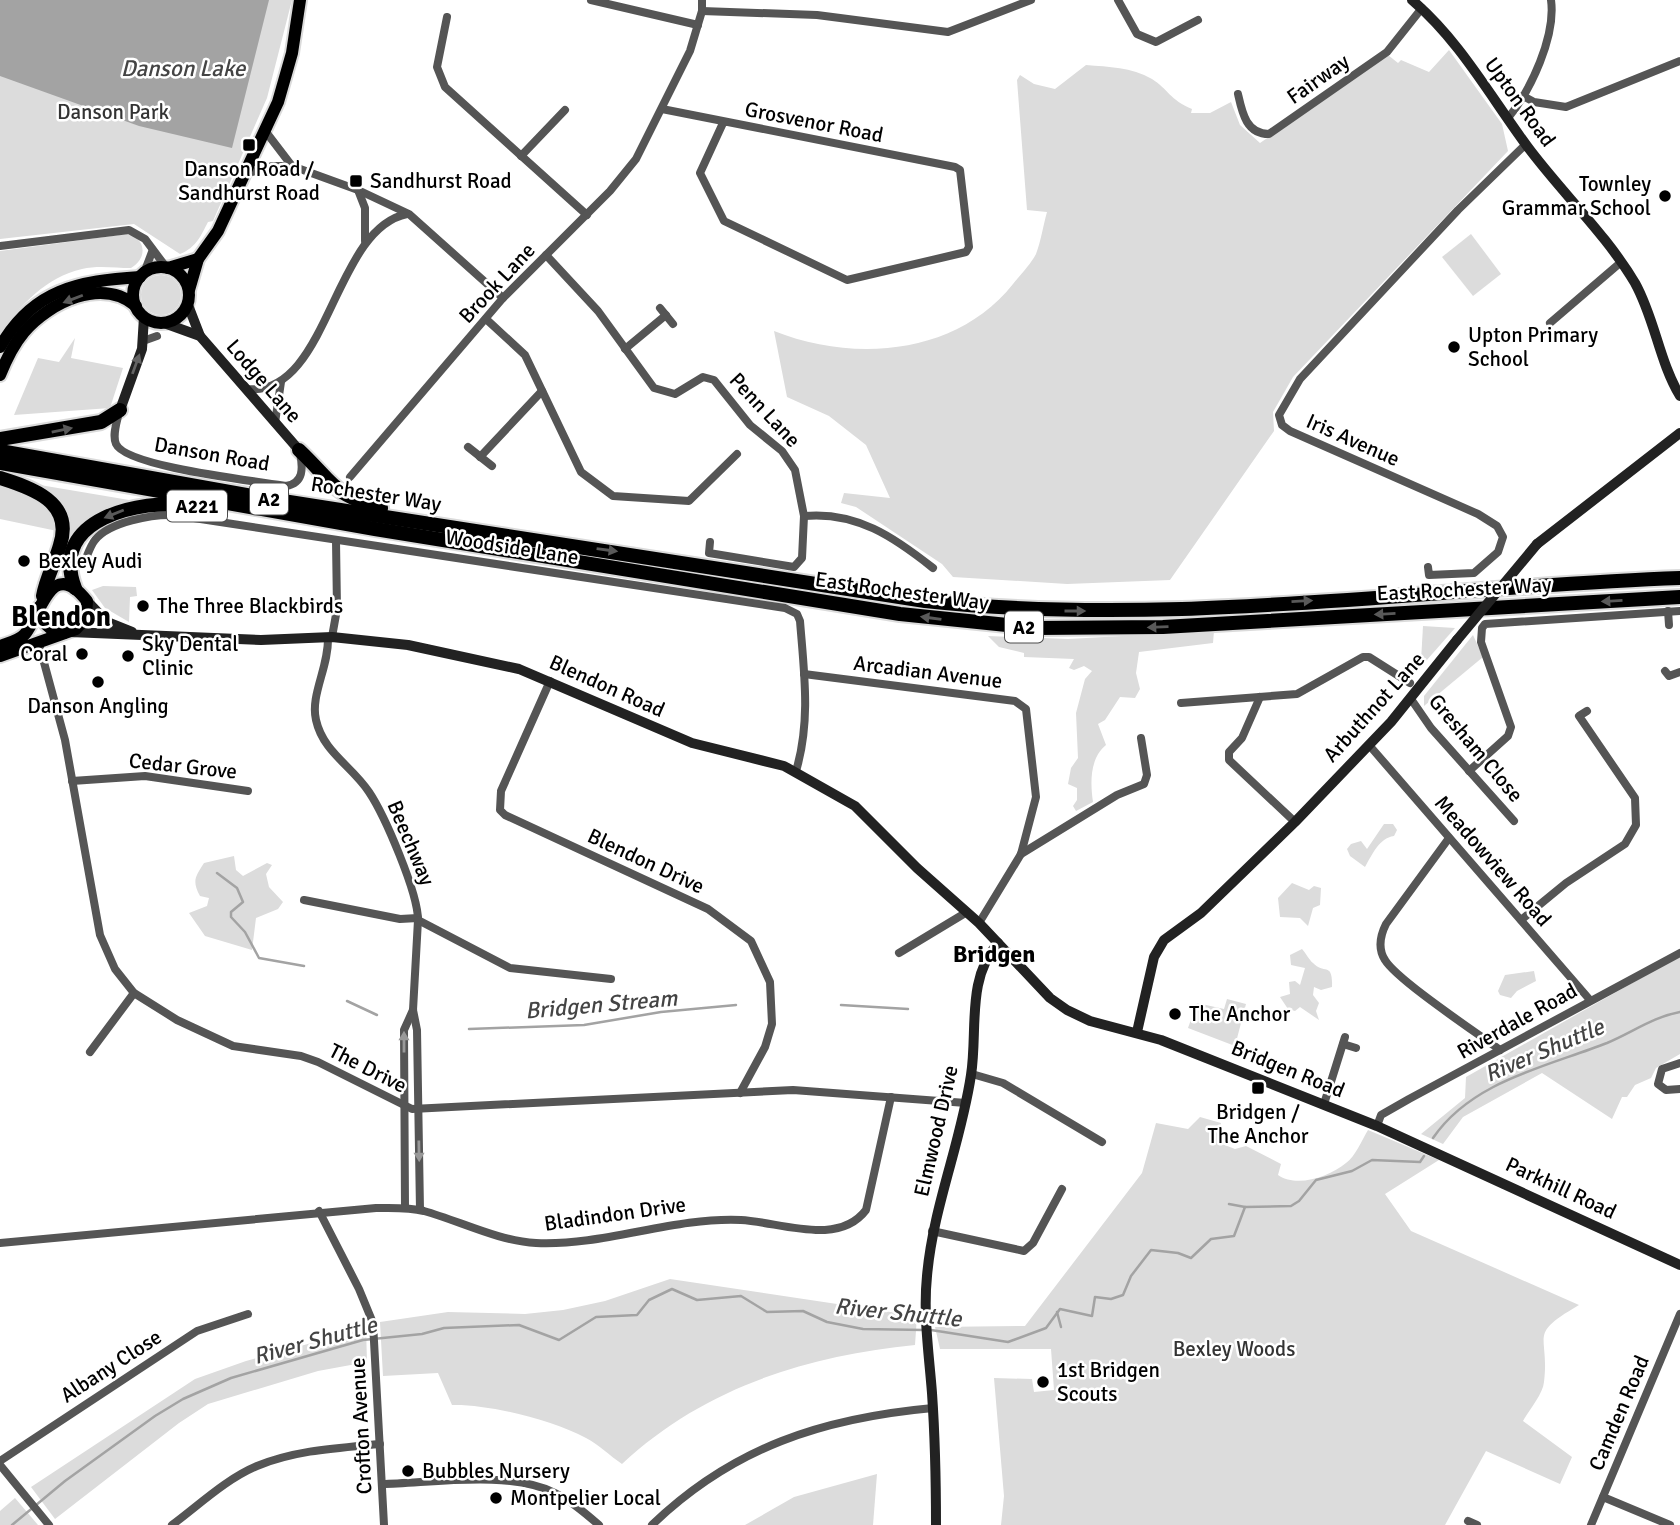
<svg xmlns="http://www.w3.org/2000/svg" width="1680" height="1525" font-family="Signika,sans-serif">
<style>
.green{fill:#dcdcdc}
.water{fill:#a3a3a3}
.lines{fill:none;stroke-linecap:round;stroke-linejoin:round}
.stream{stroke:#a3a3a3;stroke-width:2.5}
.primary-casing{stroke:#dbdbdb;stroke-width:16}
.highway-casing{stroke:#dbdbdb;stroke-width:18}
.street{stroke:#555;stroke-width:8}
.secondary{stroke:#222;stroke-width:10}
.primary{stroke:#000;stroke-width:12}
.highway{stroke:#000;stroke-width:14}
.secondary-bridge{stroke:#222;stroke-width:10}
.oneway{fill:#595959}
.oneway2{fill:#646464}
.oneway3{fill:#999}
.poi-dot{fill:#000;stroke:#fff;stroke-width:2.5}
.labels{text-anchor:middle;stroke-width:5;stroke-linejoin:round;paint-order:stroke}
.shield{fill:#fff;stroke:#4c4c4c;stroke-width:2}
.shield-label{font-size:19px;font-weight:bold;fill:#000}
.street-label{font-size:21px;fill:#000;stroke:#fff}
.park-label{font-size:21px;fill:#333;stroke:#fff}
.poi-label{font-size:21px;fill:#000;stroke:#fff;text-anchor:start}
.water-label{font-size:23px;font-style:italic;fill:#444;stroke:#fff}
.quarter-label{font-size:24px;font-weight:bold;fill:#000;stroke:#fff}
.district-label{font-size:28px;font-weight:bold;fill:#000;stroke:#fff}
</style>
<rect width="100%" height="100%" fill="#fff"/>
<g class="green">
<path d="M0 0H292L267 98 213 221 208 222C201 235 197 247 180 254L134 224 0 239Z"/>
<path d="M1449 50 1502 124 1508 151 1293 377 1273 412 1274 431 1170 580 1067 584 953 577 942 564 856 507 841 503 844 493 890 498 866 445 829 416 787 397 774 331C854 363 957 355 1013 284 1020 275 1031 264 1036 254 1041 241 1043 226 1047 212L1027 210 1017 80 1020 75 1034 84 1055 89 1086 65C1109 67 1131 67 1152 79 1168 89 1170 100 1192 109L1191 113H1210L1231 102 1240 125 1260 143 1388 55 1398 63 1401 60 1429 72Z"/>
<path d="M127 234C146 238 148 258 131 268 115 268 98 265 82 269 46 277 21 305 0 333V251Z"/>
<path d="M1471 234 1501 274 1473 296 1442 257Z"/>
<circle cx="161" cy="295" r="20"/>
<path d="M75 338 71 358 123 368 110 408 14 415 38 358 59 362Z"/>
<path d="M0 484C31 494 53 494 57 531L0 519Z"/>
<path d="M40 485 135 501 136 502 68 550 64 549 57 500Z"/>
<path d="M103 586 136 587 137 596 130 597 129 622 105 608 92 590Z"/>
<path d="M1423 626 1455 628 1426 661H1421Z"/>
<path d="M1214 631 1213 643 1139 652 1136 673 1140 689 1135 698 1120 697 1105 720 1098 724 1106 745C1090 758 1090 782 1093 802L1076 811 1073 806 1077 800V788L1068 784 1071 768 1078 758 1076 713 1085 679 1092 671 1084 666 1074 670 1069 668 1074 659 1024 657V653L999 647 988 636 1068 639Z"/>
<path d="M1473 635 1483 657 1424 706V696Z"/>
<path d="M1384 824H1393L1397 830 1394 836C1379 838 1372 855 1365 867L1350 856 1347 849 1351 844 1361 841 1367 849Z"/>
<path d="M234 856 236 870 243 876 267 863 272 865 266 874 269 887 283 902 278 909 256 918 252 950 205 936 189 913 207 906 209 898 200 896C192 881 195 877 204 863Z"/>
<path d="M1292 883 1309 890 1314 886 1321 888 1320 905 1313 908 1308 926 1300 918 1280 917 1278 898Z"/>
<path d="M1302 949C1306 953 1309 960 1313 963 1324 975 1333 961 1332 987L1321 990 1314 987 1313 995 1319 1003 1316 1011 1319 1020 1300 1007 1295 1011 1288 1009 1280 997 1290 994 1289 982 1295 981 1300 985 1305 968 1291 965 1290 955Z"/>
<path d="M1680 956V1054L1656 1068 1651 1078 1635 1085 1627 1097H1622L1612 1119 1542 1073 1463 1117 1443 1144 1421 1134 1465 1098 1466 1077Z"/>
<path d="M1534 971 1536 981 1517 991 1511 998 1500 995 1498 991 1505 975Z"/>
<path d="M1227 999 1246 1004 1235 1046 1188 1028 1197 1003 1224 1009Z"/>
<path d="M1200 1117 1221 1123 1217 1142 1235 1149 1246 1146 1281 1164 1278 1175C1297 1188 1329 1177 1346 1163 1355 1157 1362 1140 1368 1130L1439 1160 1385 1194 1411 1231 1579 1305C1526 1336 1550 1333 1544 1382 1543 1394 1529 1410 1523 1421L1572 1457 1560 1484 1486 1451 1445 1525H1001L1004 1496 994 1378 1032 1379 1034 1392 1054 1390 1051 1349H940L935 1327 1025 1326 1142 1173 1156 1123 1188 1129Z"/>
<path d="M670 1279 917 1316 915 1345C806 1356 703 1388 622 1464 610 1456 598 1444 586 1438 552 1420 489 1404 452 1405L438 1373 383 1376 380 1322 448 1312 525 1314 563 1310 605 1301Z"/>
<path d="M366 1328 367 1362 318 1371 208 1404 179 1423 55 1519 31 1487 195 1379 246 1361Z"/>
<path d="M877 1474 873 1525H745L794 1497Z"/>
<path d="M15 1498 38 1525H0V1511Z"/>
</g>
<path class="water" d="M0 0H269L232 148 139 126 0 76Z"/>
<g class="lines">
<g class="stream">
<path d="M217 873 237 888 243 902 231 912V917L245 932 259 958 304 966"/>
<path d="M347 1001 377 1015"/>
<path d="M841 1005 908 1009"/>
<path d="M469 1029 584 1025 661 1012 736 1005"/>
<path d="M1433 1138C1472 1081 1546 1067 1607 1043 1633 1032 1653 1017 1680 1012"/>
<path d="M1229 1204 1245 1207 1291 1206 1299 1201 1316 1180 1352 1171 1372 1160 1420 1162 1424 1156"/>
<path d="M1057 1312 1061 1327"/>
<path d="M931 1330 1008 1342 1046 1328 1060 1309 1092 1316 1095 1297 1111 1299 1123 1295 1131 1276 1151 1250 1178 1253 1191 1258 1211 1239 1234 1236 1245 1207"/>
<path d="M12 1525 65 1481 155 1416 183 1399 231 1378 363 1340 422 1334 444 1328 519 1325 559 1340 596 1317 637 1315 649 1300 672 1289 697 1300 741 1296 767 1312 803 1311 827 1322 863 1329 924 1330"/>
</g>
<g class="primary-casing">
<g id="primary">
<circle cx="161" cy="295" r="28"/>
<path d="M168 268 198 259"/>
<path d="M189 290 198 259 218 231 278 102 292 53 300 0"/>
<path d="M0 347C33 289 79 281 140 277"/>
<path d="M0 375C6 360 13 345 24 332 50 302 102 277 136 306"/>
<path d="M39 607C41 623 49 631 64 633"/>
<path d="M0 646C8 643 19 641 25 634 41 615 51 555 87 601L86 618 76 629 0 656"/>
</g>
</g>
<g class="highway-casing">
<g id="highway">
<path d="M0 439 101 422 120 410"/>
<path d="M299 450C334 483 331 494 381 508"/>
<path d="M0 451 270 499 925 601C1176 628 1429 587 1680 578"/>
<path d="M0 463 375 529 900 614 1036 628 1163 627 1680 597"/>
<path d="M0 478C32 488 74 502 60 545 55 563 46 578 43 596"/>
<path d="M75 588C48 518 141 499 190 505"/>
</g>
</g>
<g class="street">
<path d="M591 0 698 25"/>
<path d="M1118 0 1137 34 1156 42 1198 20"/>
<path d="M702 11 817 15 948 32 1031 0"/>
<path d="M447 17 437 67 445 87 587 215"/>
<path d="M1238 94C1242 112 1246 134 1269 134L1387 52 1422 8"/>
<path d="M1523 96 1534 102 1566 107 1680 61"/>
<path d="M662 109 955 167 960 170 969 247 966 252 847 280 724 221 700 173 723 123"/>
<path d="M1508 118C1531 90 1556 36 1551 0"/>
<path d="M266 132 292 166"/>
<path d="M521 156 565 110"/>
<path d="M246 174 272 166H292L358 190 409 214 503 298"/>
<path d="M358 190 365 208V241"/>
<path d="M0 246 129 230 145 239 166 267"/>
<path d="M546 255 598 311 654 388 675 394 703 377 714 380 750 425 782 451 795 470 804 516 802 558 794 567 709 553 710 542"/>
<path d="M144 273 152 252"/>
<path d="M660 308 673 324"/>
<path d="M486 319 525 355 581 472 613 496 689 501 737 454"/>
<path d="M1550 323 1620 263"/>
<path d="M143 341 157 336"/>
<path d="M625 349 666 315"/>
<path d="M246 389C329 398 332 229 407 214"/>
<path d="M119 412C117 422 112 435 116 444 126 467 257 481 286 486 304 483 303 468 300 453"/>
<path d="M275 423 281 382"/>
<path d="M468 447 492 466"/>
<path d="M480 457 542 391"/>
<path d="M350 477 503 298 610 191 636 159 690 51 702 11V0"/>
<path d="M804 516C856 511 894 537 933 568"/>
<path d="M83 565C87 557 90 546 95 540 109 522 153 514 174 515L785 608 797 614 800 621C804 672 811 721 796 771"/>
<path d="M1428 567 1429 575 1474 573 1498 552 1503 537 1497 526 1478 514 1290 431 1282 425 1279 415 1300 379 1458 210 1526 144"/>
<path d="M1668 611 1669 625"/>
<path d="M328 637C329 667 310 695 316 720 323 752 352 766 369 792 385 816 418 893 418 920L510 968 611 979"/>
<path d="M332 637 337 609 336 541"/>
<path d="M39 644 65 740 100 935 115 969 134 993 177 1020 233 1046 301 1056 318 1062 412 1109 793 1090 966 1103"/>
<path d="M1665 671 1669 676 1680 672"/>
<path d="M804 674 1015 701 1026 709 1036 797 1021 854 979 923"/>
<path d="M550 681 501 791 500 810 505 815 708 909 751 941 770 982 772 1024 765 1047 740 1093"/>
<path d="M1260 697 1242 738 1229 752V760L1295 822"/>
<path d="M1411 699 1431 728 1514 821"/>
<path d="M1181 703 1297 694 1363 657H1369L1410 683"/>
<path d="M1369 745 1590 1000"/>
<path d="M1469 771 1508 736 1511 727 1481 642 1482 628 1485 624 1680 611"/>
<path d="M72 781 145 776 248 791"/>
<path d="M1449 838 1386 924C1380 936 1378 949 1385 960 1397 980 1477 1033 1500 1050"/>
<path d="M1021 854 1117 795 1144 784 1147 775 1141 738"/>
<path d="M304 900 400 919 418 918"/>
<path d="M418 920 413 1010 417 1030 420 1210"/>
<path d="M1521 920 1566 883 1625 844 1636 825 1635 798 1579 716 1587 711"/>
<path d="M899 953 967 912"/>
<path d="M1343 1044 1356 1048"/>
<path d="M90 1052 134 993"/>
<path d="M1680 1063 1662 1069 1658 1084 1666 1090 1680 1089"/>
<path d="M972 1074 1003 1083 1102 1142"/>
<path d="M1324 1104 1345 1037"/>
<path d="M1377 1126 1381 1115 1409 1099 1680 953"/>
<path d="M405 1208 404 1030 413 1010"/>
<path d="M319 1211 359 1289 373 1323 384 1525"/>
<path d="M932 1231 1024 1251 1033 1243 1062 1189"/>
<path d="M0 1243 376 1208C392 1208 408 1207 424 1211 460 1221 498 1241 536 1243 606 1246 671 1217 741 1220 780 1222 838 1247 866 1210L891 1097"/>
<path d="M0 1461 197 1331 248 1314"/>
<path d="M0 1465 49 1525"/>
<path d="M382 1484C432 1483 510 1470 555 1493 571 1501 585 1513 599 1525"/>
<path d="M1603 1497 1670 1525"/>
<path d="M1468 1521 1477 1525"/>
<path d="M172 1525C199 1505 226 1479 257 1466 296 1450 338 1448 380 1444"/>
<path d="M652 1525C733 1447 823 1418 933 1408"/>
<path d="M1591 1525 1680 1314"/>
</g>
<g class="secondary">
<path d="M1412 0C1460 41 1490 96 1527 146 1561 192 1606 234 1635 283 1655 319 1659 361 1680 396"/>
<path d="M188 305 200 336"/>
<path d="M164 323 200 336 299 450"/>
<path d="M120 410 142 349 144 317"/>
<path d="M1537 544 1680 433"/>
<path d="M87 601 107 622 132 632"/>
<path d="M70 632 261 640 332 637 408 645 519 669 692 743 784 766 855 806 917 868 979 923 1050 998 1067 1010 1090 1021 1161 1040 1377 1126 1680 1265"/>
<path d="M1137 1032 1154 957 1164 940 1201 913 1295 822 1391 722 1457 640"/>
<path d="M936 1525C936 1481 935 1437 932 1393 929 1354 923 1315 927 1276 933 1207 961 1143 971 1075 978 1031 966 979 998 943"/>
</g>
<use href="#primary" class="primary"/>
<use href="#highway" class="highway"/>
<path class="secondary-bridge" d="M1457 640 1537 544"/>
</g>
<defs><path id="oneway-solid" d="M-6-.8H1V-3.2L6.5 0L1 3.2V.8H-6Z" transform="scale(1.75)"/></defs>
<g class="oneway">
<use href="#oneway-solid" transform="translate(73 299) rotate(159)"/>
<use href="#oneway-solid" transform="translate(62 430) rotate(-11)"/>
<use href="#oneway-solid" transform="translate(114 514) rotate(158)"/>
<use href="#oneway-solid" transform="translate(607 550) rotate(8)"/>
<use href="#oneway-solid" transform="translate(1302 601) rotate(-3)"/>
<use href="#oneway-solid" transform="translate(1612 601) rotate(177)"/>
<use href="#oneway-solid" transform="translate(1075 611)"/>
<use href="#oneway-solid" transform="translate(1385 614) rotate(177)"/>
<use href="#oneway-solid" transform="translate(931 618) rotate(-172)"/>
<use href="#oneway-solid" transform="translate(1158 627) rotate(178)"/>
</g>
<use class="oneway2" href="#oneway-solid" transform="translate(136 364) rotate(-70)"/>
<g class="oneway3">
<use href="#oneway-solid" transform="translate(404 1042) rotate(-90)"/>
<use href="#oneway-solid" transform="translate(419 1151) rotate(89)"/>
</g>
<g class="poi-dot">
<rect x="242" y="138" width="14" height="14" rx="3.5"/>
<rect x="349" y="174" width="14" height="14" rx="3.5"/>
<circle cx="1665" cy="196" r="7"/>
<circle cx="1454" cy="347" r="7"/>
<circle cx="24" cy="561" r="7"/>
<circle cx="143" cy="606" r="7"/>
<circle cx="82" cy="654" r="7"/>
<circle cx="128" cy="656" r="7"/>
<circle cx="98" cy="682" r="7"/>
<circle cx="1175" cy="1014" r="7"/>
<rect x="1251" y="1081" width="14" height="14" rx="3.5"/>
<circle cx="1043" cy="1382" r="7"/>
<circle cx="408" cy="1471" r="7"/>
<circle cx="496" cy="1498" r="7"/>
</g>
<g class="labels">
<g class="shield">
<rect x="250" y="483.5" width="38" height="31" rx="5"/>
<rect x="167" y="490.5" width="60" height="31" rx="5"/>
<rect x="1005" y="611.5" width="38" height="31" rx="5"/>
</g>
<g class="shield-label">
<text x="269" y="506">A2</text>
<text x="197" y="513">A221</text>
<text x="1024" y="634">A2</text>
</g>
<g class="street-label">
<text transform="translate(1318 79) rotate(-35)" y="7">Fairway</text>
<text transform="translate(1520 102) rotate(54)" y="7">Upton Road</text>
<text transform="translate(814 122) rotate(11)" y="7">Grosvenor Road</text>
<text transform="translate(497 283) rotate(-47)" y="7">Brook Lane</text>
<text transform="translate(264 381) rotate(49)" y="7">Lodge Lane</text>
<text transform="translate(765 410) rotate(47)" y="7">Penn Lane</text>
<text transform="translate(1353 440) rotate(24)" y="7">Iris Avenue</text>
<text transform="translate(212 454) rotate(10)" y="7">Danson Road</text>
<text transform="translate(376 494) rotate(9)" y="7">Rochester Way</text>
<text transform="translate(512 547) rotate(9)" y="7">Woodside Lane</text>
<text transform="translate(1464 589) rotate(-3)" y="7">East Rochester Way</text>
<text transform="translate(902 591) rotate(8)" y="7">East Rochester Way</text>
<text transform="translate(928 672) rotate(7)" y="7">Arcadian Avenue</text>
<text transform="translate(607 686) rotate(24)" y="7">Blendon Road</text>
<text transform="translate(1374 707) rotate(-48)" y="7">Arbuthnot Lane</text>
<text transform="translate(1476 748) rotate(50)" y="7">Gresham Close</text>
<text transform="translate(183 766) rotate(6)" y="7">Cedar Grove</text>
<text transform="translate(411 843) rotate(67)" y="7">Beechway</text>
<text transform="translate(646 861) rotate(25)" y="7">Blendon Drive</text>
<text transform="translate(1493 861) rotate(49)" y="7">Meadowview Road</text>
<text transform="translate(1517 1021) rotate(-29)" y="7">Riverdale Road</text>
<text transform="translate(368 1068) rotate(27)" y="7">The Drive</text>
<text transform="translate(1288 1069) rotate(22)" y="7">Bridgen Road</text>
<text transform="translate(936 1131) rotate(-77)" y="7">Elmwood Drive</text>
<text transform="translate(1561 1188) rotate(25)" y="7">Parkhill Road</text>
<text transform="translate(615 1214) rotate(-8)" y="7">Bladindon Drive</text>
<text transform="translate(111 1366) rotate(-33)" y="7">Albany Close</text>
<text transform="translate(1619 1413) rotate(-67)" y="7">Camden Road</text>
<text transform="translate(361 1426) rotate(-93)" y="7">Crofton Avenue</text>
</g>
<g class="park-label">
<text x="113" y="119">Danson Park</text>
<text x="1234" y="1356">Bexley Woods</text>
</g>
<g class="poi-label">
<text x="249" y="176" text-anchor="middle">Danson Road /<tspan x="249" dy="24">Sandhurst Road</tspan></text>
<text x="370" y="188">Sandhurst Road</text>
<text x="1651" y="191" text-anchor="end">Townley<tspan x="1651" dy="24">Grammar School</tspan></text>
<text x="1468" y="342">Upton Primary<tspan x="1468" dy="24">School</tspan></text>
<text x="38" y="568">Bexley Audi</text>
<text x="157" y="613">The Three Blackbirds</text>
<text x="142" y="651">Sky Dental<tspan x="142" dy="24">Clinic</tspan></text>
<text x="68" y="661" text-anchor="end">Coral</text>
<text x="98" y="713" text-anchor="middle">Danson Angling</text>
<text x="1189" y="1021">The Anchor</text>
<text x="1258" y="1119" text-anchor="middle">Bridgen /<tspan x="1258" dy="24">The Anchor</tspan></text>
<text x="1057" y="1377">1st Bridgen<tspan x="1057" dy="24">Scouts</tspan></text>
<text x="422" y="1478">Bubbles Nursery</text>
<text x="510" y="1505">Montpelier Local</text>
</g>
<g class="water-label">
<text x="183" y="76">Danson Lake</text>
<text transform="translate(601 1004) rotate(-5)" y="8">Bridgen Stream</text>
<text transform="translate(1544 1050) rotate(-23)" y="8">River Shuttle</text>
<text transform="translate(898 1312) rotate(6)" y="8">River Shuttle</text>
<text transform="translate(315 1340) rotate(-15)" y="8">River Shuttle</text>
</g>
<g class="quarter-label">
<text x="994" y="962">Bridgen</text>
</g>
<g class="district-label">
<text x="61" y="626">Blendon</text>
</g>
</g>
</svg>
